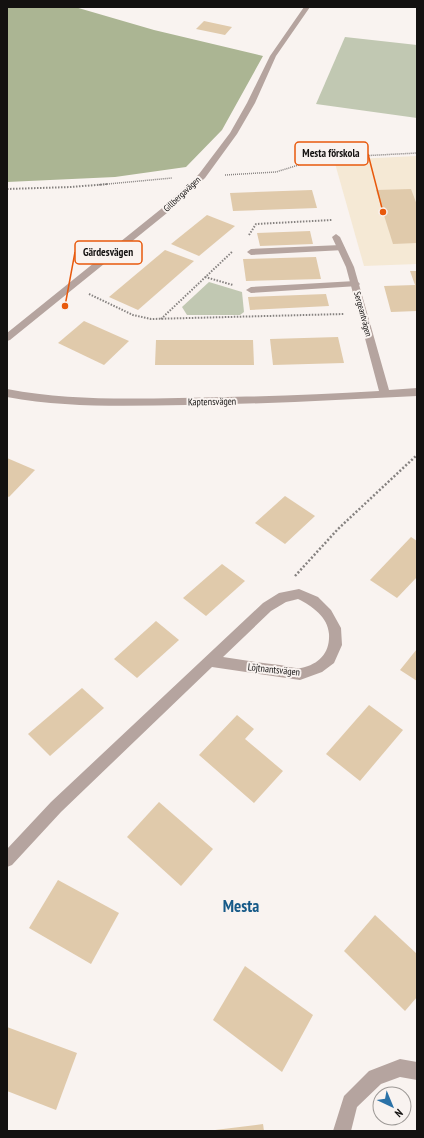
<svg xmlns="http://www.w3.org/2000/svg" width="424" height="1138" font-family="'PT Sans Narrow',sans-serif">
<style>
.education{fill:#f5e9d5}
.green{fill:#c1c8b2}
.forest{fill:#abb593}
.building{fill:#e0caab}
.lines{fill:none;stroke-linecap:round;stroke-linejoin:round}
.path-far2{stroke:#868280;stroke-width:1.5;stroke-dasharray:1 1;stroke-linecap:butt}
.path-far1{stroke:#868280;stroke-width:2;stroke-dasharray:1.5 1.5;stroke-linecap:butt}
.path{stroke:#868280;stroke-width:2.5;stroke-dasharray:2 2;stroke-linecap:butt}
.lane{fill:#b5a49f;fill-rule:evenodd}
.street{fill:#b5a49f;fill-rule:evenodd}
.labels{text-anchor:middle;stroke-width:4;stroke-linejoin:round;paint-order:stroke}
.far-street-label{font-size:9px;fill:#131110;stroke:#f9f3f0}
.street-label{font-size:10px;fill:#131110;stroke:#f9f3f0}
.near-district-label{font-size:17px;font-weight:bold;fill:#175a88;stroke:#f9f3f0}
.leader{fill:none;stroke:#e8590c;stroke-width:1.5}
.callout-dot{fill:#e8590c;stroke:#f9f3f0;stroke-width:1.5}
.callout{fill:#f9f3f0;stroke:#e8590c;stroke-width:1.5}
.callout-label{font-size:11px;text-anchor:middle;font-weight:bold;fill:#131110}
</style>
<rect width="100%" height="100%" fill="#f9f3f0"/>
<path class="education" d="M417 156V264L364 266 334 160Z"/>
<g class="green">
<path d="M345 37 417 45V118L316 104Z"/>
<path d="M209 282 242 292 244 312 240 315H187L182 307Z"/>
</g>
<path class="forest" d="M7 7H75L154 30 263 56 222 130 186 167 115 177 7 182Z"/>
<g class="building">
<path d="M204 21 232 27 225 35 196 29Z"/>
<path d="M411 189 417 205V243L393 244 376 190Z"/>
<path d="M312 190 317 208 233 211 230 193Z"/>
<path d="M207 215 235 226 199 256 171 244Z"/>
<path d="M310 231 313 244 260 246 257 233Z"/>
<path d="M165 250 194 261 138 310 109 297Z"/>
<path d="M316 257 321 279 246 281 243 259Z"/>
<path d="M410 271H417V311L391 312 384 286 415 285Z"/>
<path d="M326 294 329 306 250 310 248 297Z"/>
<path d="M84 321 129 341 104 365 58 343Z"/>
<path d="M338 337 344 363 273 365 270 339Z"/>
<path d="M156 340H253L254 365H155Z"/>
<path d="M7 458 35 470 9 497 7 496Z"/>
<path d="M285 496 315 516 285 544 255 523Z"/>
<path d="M411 537 417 541V577L397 598 370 580Z"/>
<path d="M222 564 245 581 206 616 183 598Z"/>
<path d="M156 621 179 640 137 678 114 659Z"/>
<path d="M417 649V681L400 670Z"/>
<path d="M82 688 104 708 50 756 28 734Z"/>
<path d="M369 705 403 730 360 781 326 754Z"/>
<path d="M237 715 254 729 245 739 283 771 254 803 199 755Z"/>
<path d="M159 802 213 849 181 886 127 837Z"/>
<path d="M58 880 119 913 91 964 29 928Z"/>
<path d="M375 915 417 954V997L405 1011 344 951Z"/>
<path d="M245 966 313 1015 282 1072 213 1020Z"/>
<path d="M7 1027 77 1053 56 1110 7 1091Z"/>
<path d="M263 1124 264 1131H215V1130Z"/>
</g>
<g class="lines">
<g class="path-far2">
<path d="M225 175 276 172 321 158 417 153"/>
<path d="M97 185 172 178"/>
</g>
<g class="path-far1">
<path d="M7 189 71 187 108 184"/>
<path d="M249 235 256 224 332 220"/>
<path d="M205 277 233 285"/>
<path d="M89 294 133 315 151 319 344 314"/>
<path d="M161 319 233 251"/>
</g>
<path class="path" d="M295 576 338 529 417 455"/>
<g class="lane">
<path d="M341 245 345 248 344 250 251 255 247 252 251 249Z"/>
<path d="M355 281 358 282 360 284 358 286 251 293 246 290 251 287Z"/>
</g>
<g class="street">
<path d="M304 7H310L276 56 255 103 237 134 205 178 167 213 10 340 7 341V333L161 209 199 174 230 133 247 103 270 56Z"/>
<path d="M336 234 340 237 354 267 389 390 417 388V396C340 400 263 404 186 405 126 406 66 408 7 397V389C64 400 121 399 179 398 246 397 312 395 379 391L346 267 332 237Z"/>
<path d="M299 589 318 597 331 610 341 628 342 645 334 663 322 672 300 680 212 667 61 812 12 865 7 867V849L51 802 263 603 279 593ZM298 599C312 606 328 617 329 634 330 652 320 664 301 668 295 669 287 666 280 665 261 663 242 660 223 657L271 611 286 602Z"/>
<path d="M400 1059 417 1062V1080L400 1077 381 1084 357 1107 351 1131H333L344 1096 369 1071Z"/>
</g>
</g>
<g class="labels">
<g class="far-street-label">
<text transform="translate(182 194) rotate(-43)" y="3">Gillbergavägen</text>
<text transform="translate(363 314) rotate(75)" y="3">Sergeantvägen</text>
</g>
<g class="street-label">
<text transform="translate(212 401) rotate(-1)" y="4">Kaptensvägen</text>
<text transform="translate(274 669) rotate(6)" y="4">Löjtnantsvägen</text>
</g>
<g class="near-district-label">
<text x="241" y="912">Mesta</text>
</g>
</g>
<path class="leader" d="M383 212L368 154M65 306L75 252"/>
<g class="callout-dot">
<circle cx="383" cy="212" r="4"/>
<circle cx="65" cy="306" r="4"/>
</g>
<g class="callout">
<rect x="295" y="142" width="73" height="23" rx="4"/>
<rect x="75" y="241" width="67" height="23" rx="4"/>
</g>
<g class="callout-label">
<text x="331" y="157">Mesta förskola</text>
<text x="108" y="256">Gärdesvägen</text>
</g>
<rect width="424" height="1138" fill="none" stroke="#131110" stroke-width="16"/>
<g transform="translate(392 1106) rotate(136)"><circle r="19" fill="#f9f3f0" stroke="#9d9996"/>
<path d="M0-3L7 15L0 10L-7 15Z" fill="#2b72a7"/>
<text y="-6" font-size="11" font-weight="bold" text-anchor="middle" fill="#131110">N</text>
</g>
</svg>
